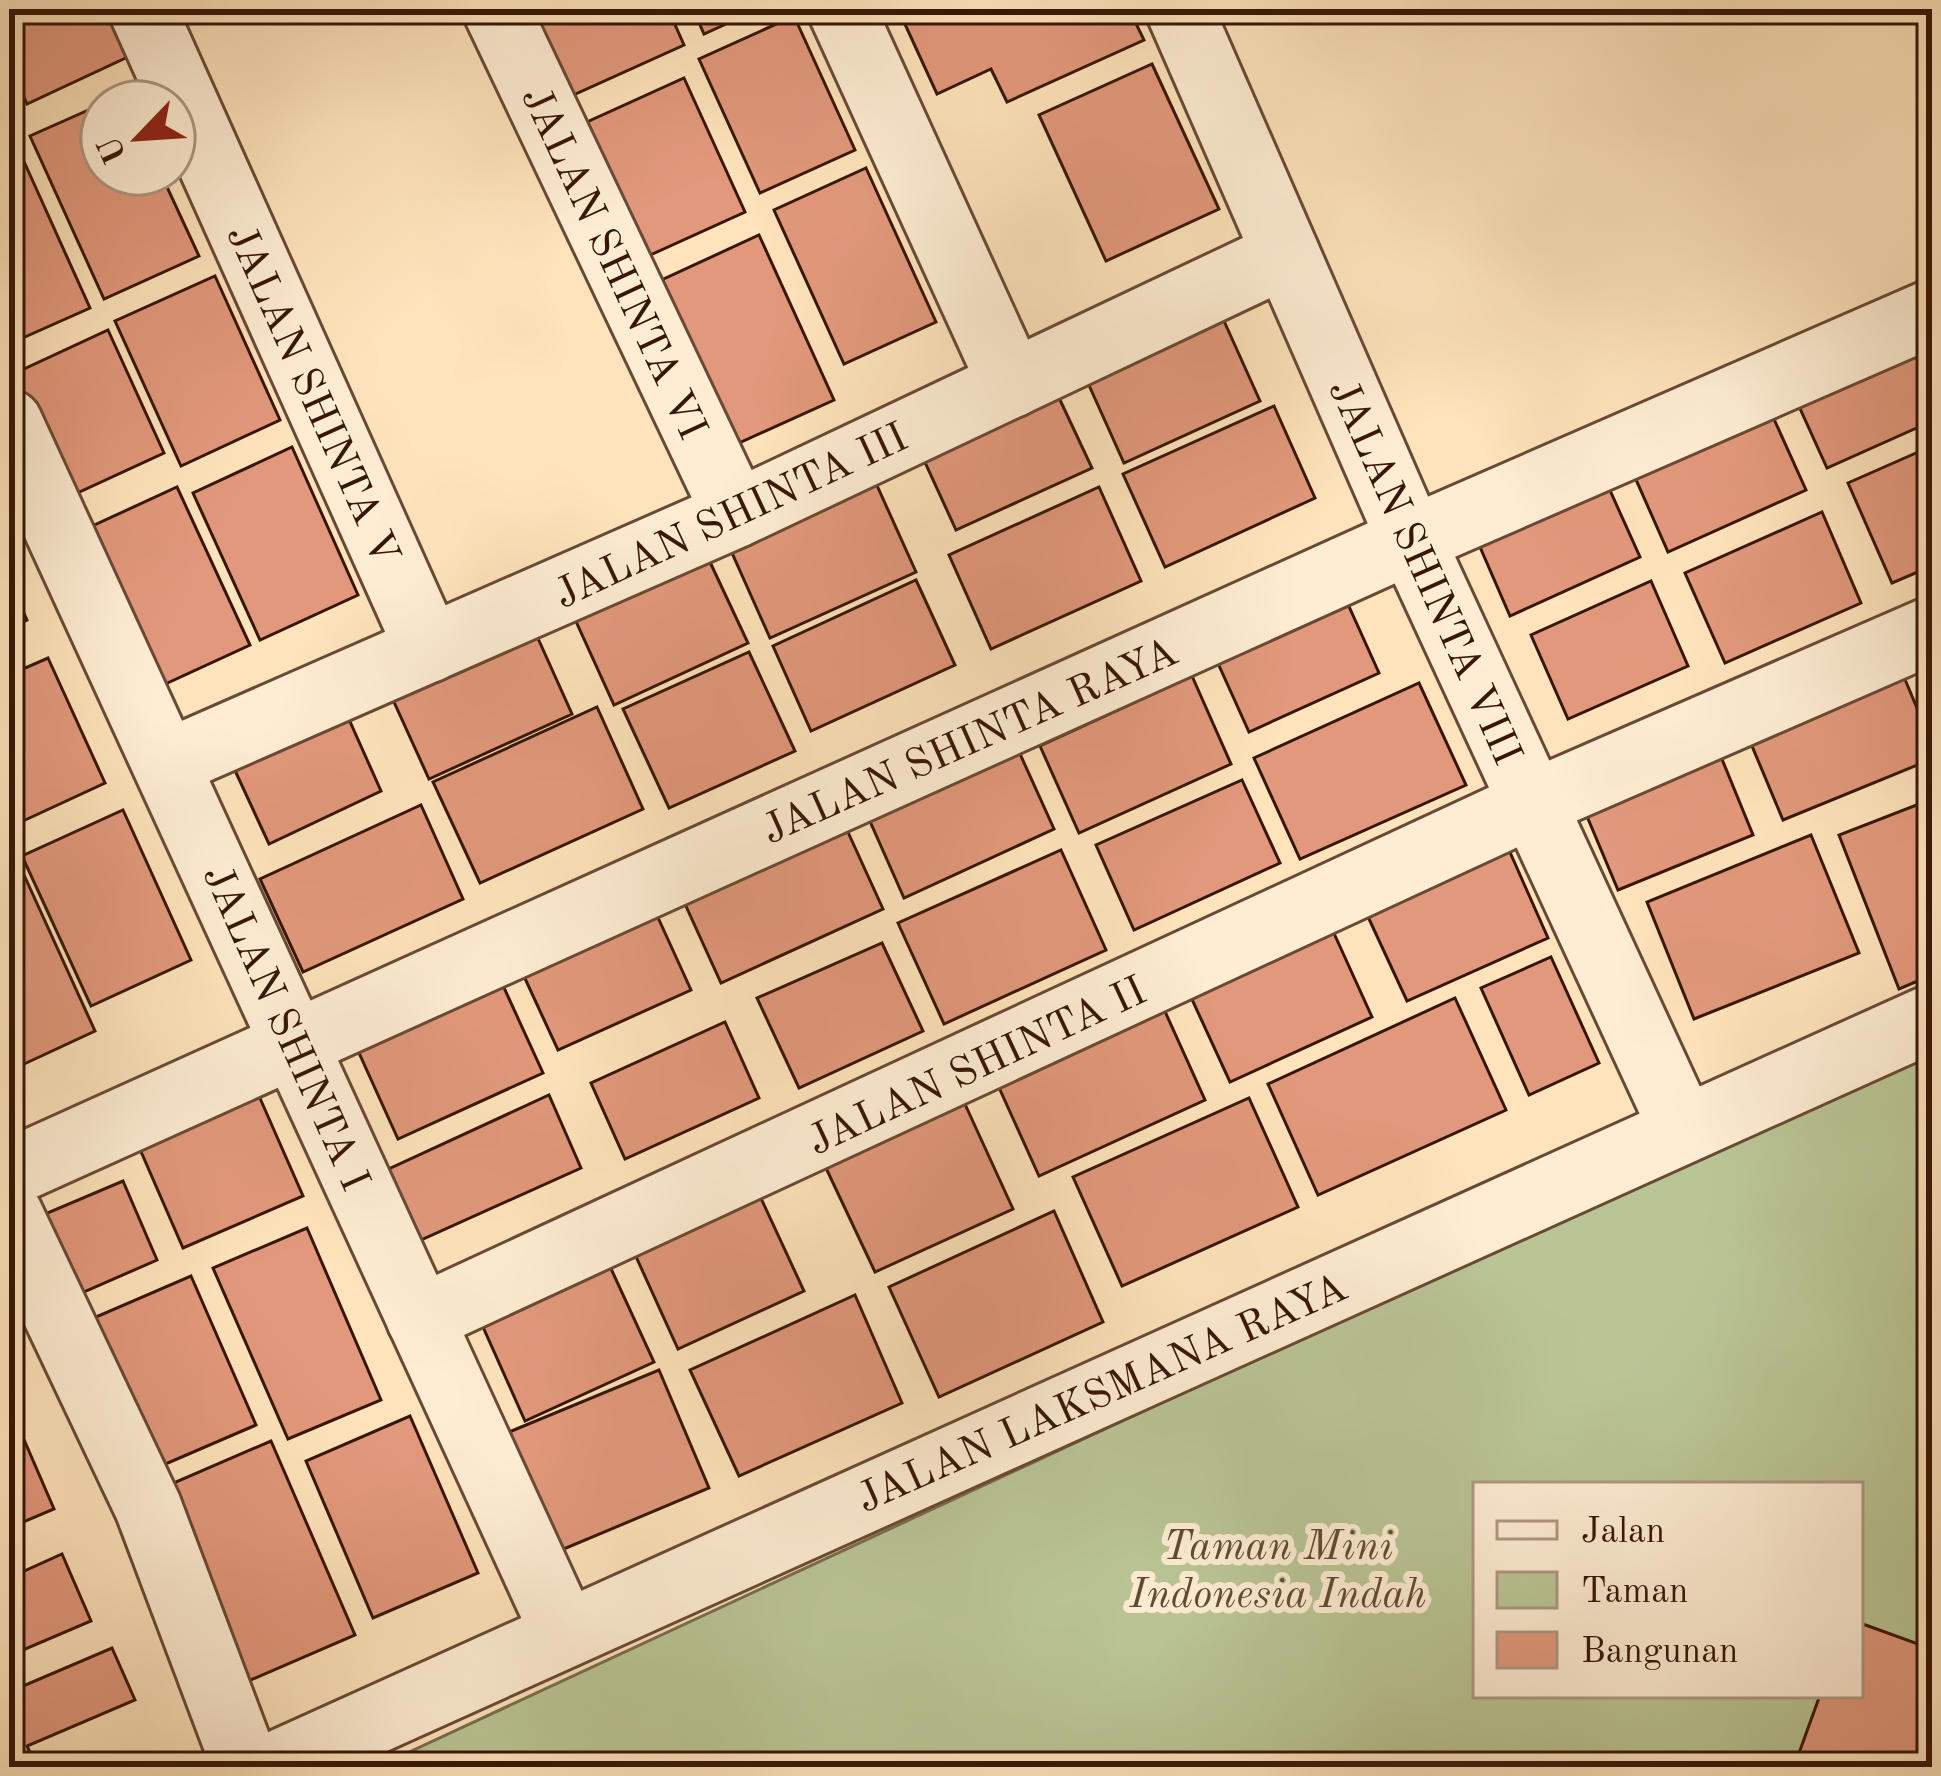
<svg xmlns="http://www.w3.org/2000/svg" width="1941" height="1776" font-family="'Old Standard TT',serif">
<style>
.green{fill:#bac595;stroke:#796e4e;stroke-width:3;fill-rule:evenodd}
.building{fill:#e2987c;stroke:#381606;stroke-width:3}
.lines{fill:none;stroke-linecap:round;stroke-linejoin:round}
.street-casing{stroke:#6a4934;stroke-width:72}
.street{stroke:#feedd3;stroke-width:66}
.labels{text-anchor:middle;stroke-width:12;stroke-linejoin:round;paint-order:stroke}
.street-label{font-size:42px;fill:#381606;stroke:#feedd3}
.park-label{font-size:42px;font-style:italic;fill:#5f4b31;stroke:#feedd3}
</style>
<rect width="100%" height="100%" fill="#fee3bc"/>
<filter id="stains"><feTurbulence type="fractalNoise" baseFrequency=".00167" numOctaves="4"/><feColorMatrix values="0 0 0 0 .2 0 0 0 0 .09 0 0 0 0 .02 0 0 0 .5 -.17"/></filter>
<radialGradient id="worn" r=".72"><stop offset=".6" stop-color="#630" stop-opacity="0"/><stop offset="1" stop-color="#630" stop-opacity=".3"/></radialGradient>
<path class="green" d="M1932 1045V1767H377ZM1476 1485H1860V1695H1476Z"/>
<g class="building">
<path d="M9 9H113L134 54 27 104 9 65Z"/>
<path d="M531 9H668L684 45 571 96Z"/>
<path d="M693 9H759L704 34Z"/>
<path d="M898 9H1129L1144 40 1007 102 991 69 937 94Z"/>
<path d="M794 16 855 150 760 193 699 59Z"/>
<path d="M1152 64 1219 209 1106 261 1039 115Z"/>
<path d="M684 78 745 212 648 256 587 122Z"/>
<path d="M102 104V174H161L199 256 104 299 30 136Z"/>
<path d="M17 146 90 308 9 344V150Z"/>
<path d="M866 168 936 322 844 364 774 210Z"/>
<path d="M759 235 834 400 717 453 642 289Z"/>
<path d="M215 276 280 420 181 466 115 321Z"/>
<path d="M1215 301 1260 401 1124 463 1079 363Z"/>
<path d="M108 330 164 453 62 500 9 385V376Z"/>
<path d="M1932 347V421L1827 468 1788 382Z"/>
<path d="M1053 385 1092 468 956 530 918 447Z"/>
<path d="M1764 397 1806 490 1668 552 1626 457Z"/>
<path d="M1274 406 1315 498 1165 567 1123 474Z"/>
<path d="M1932 446V566L1892 583 1848 483Z"/>
<path d="M292 447 358 595 260 640 193 493Z"/>
<path d="M1599 466 1640 557 1510 616 1470 524Z"/>
<path d="M870 470 916 572 770 638 724 535Z"/>
<path d="M177 487 250 645 150 691 77 533Z"/>
<path d="M1099 487 1141 581 991 649 949 555Z"/>
<path d="M1822 512 1861 603 1725 663 1685 573Z"/>
<path d="M702 545 748 643 614 705 569 606Z"/>
<path d="M9 580 27 620 9 629Z"/>
<path d="M916 580 955 665 811 731 773 646Z"/>
<path d="M1651 581 1688 666 1568 719 1531 635Z"/>
<path d="M1342 591 1379 673 1249 732 1212 650Z"/>
<path d="M527 614 572 714 429 779 384 680Z"/>
<path d="M749 652 795 751 669 808 623 709Z"/>
<path d="M48 658 105 783 10 827 9 675Z"/>
<path d="M1899 665 1932 744V759L1783 820 1744 727Z"/>
<path d="M1192 676 1231 764 1079 833 1040 746Z"/>
<path d="M1419 683 1466 785 1300 859 1254 758Z"/>
<path d="M339 697 381 791 269 844 225 749Z"/>
<path d="M597 707 643 809 480 883 433 782Z"/>
<path d="M1011 734 1054 829 904 898 861 801Z"/>
<path d="M1717 747 1753 835 1618 890 1581 802Z"/>
<path d="M1242 780 1280 863 1134 930 1096 845Z"/>
<path d="M1932 799V975L1899 989 1839 835Z"/>
<path d="M421 805 463 899 303 972 260 879Z"/>
<path d="M123 810 191 960 91 1006 22 856Z"/>
<path d="M842 819 883 909 721 983 680 893Z"/>
<path d="M1811 835 1859 953 1694 1019 1647 902Z"/>
<path d="M1505 841 1548 938 1407 1001 1363 906Z"/>
<path d="M9 842 95 1031 9 1071Z"/>
<path d="M1061 850 1106 950 944 1024 898 923Z"/>
<path d="M655 911 691 990 558 1050 522 972Z"/>
<path d="M1327 918 1372 1017 1230 1082 1184 982Z"/>
<path d="M882 943 923 1031 799 1088 757 998Z"/>
<path d="M1551 957 1599 1063 1529 1095 1481 988Z"/>
<path d="M495 968 543 1073 398 1139 350 1033Z"/>
<path d="M1158 996 1205 1100 1039 1176 992 1072Z"/>
<path d="M1455 998 1506 1110 1318 1195 1268 1084Z"/>
<path d="M725 1022 759 1098 625 1159 591 1083Z"/>
<path d="M549 1095 581 1168 412 1244 380 1173Z"/>
<path d="M259 1096 303 1196 183 1248 139 1147Z"/>
<path d="M1249 1098 1298 1207 1122 1286 1073 1177Z"/>
<path d="M964 1102 1013 1209 875 1272 825 1166Z"/>
<path d="M123 1181 157 1260 54 1305 19 1225Z"/>
<path d="M759 1194 804 1291 678 1349 633 1250Z"/>
<path d="M1054 1211 1103 1322 939 1397 889 1287Z"/>
<path d="M307 1228 381 1400 288 1439 213 1268Z"/>
<path d="M607 1260 654 1362 525 1421 479 1318Z"/>
<path d="M191 1276 256 1425 140 1475 75 1326Z"/>
<path d="M855 1295 902 1403 739 1476 690 1370Z"/>
<path d="M659 1370 709 1488 559 1551 509 1432Z"/>
<path d="M9 1405 54 1509 9 1528Z"/>
<path d="M410 1416 478 1573 373 1618 306 1461Z"/>
<path d="M271 1441 355 1635 239 1685 155 1491Z"/>
<path d="M62 1554 91 1621 9 1656V1578Z"/>
<path d="M1860 1623 1932 1649V1767H1794L1820 1695H1860Z"/>
<path d="M112 1648 135 1700 27 1746 37 1767H9V1692Z"/>
</g>
<g class="lines">
<g class="street-casing">
<g id="street">
<path d="M142 9 429 649"/>
<path d="M496 9 736 514"/>
<path d="M841 9 1012 384"/>
<path d="M1179 9 1411 540 1683 1129"/>
<path d="M9 423 565 1634"/>
<path d="M168 763 736 514 1286 254"/>
<path d="M9 1173 1411 540 1932 313"/>
<path d="M9 1214 148 1507 246 1767"/>
<path d="M420 1319 1532 804 1932 630"/>
<path d="M271 1767 1932 1018"/>
</g>
</g>
<use href="#street" class="street"/>
</g>
<g class="labels">
<g class="street-label">
<text transform="translate(616 262) rotate(65)" y="15">JALAN SHINTA VI</text>
<text transform="translate(315 394) rotate(66)" y="15">JALAN SHINTA V</text>
<text transform="translate(730 514) rotate(-25)" y="15">JALAN SHINTA III</text>
<text transform="translate(1427 571) rotate(66)" y="15">JALAN SHINTA VIII</text>
<text transform="translate(969 739) rotate(-24)" y="15">JALAN SHINTA RAYA</text>
<text transform="translate(288 1027) rotate(66)" y="15">JALAN SHINTA I</text>
<text transform="translate(976 1064) rotate(-25)" y="15">JALAN SHINTA II</text>
<text transform="translate(1101 1391) rotate(-24)" y="15">JALAN LAKSMANA RAYA</text>
</g>
<g class="park-label">
<text x="1278" y="1559">Taman Mini<tspan x="1278" dy="48">Indonesia Indah</tspan></text>
</g>
</g>
<rect width="1941" height="1776" fill="none" stroke="#fee3bc" stroke-width="48"/>
<rect x="12" y="12" width="1917" height="1752" fill="none" stroke="#381606" stroke-width="6"/>
<rect x="24" y="24" width="1893" height="1728" fill="none" stroke="#381606" stroke-width="3"/>
<rect x="1473" y="1482" width="390" height="216" fill="#feedd3" stroke="#af9781" stroke-width="3"/>
<rect x="1497" y="1521" width="60" height="18" fill="#feedd3" stroke="#af9781" stroke-width="3"/>
<text x="1581" y="1542" font-size="36" fill="#381606">Jalan</text>
<rect x="1497" y="1572" width="60" height="36" fill="#bac595" stroke="#af9781" stroke-width="3"/>
<text x="1581" y="1602" font-size="36" fill="#381606">Taman</text>
<rect x="1497" y="1632" width="60" height="36" fill="#e2987c" stroke="#af9781" stroke-width="3"/>
<text x="1581" y="1662" font-size="36" fill="#381606">Bangunan</text>
<g transform="translate(138 138) rotate(245)"><circle r="57" fill="#feedd3" stroke="#af9781" stroke-width="3"/>
<path d="M0-9L21 45L0 30L-21 45Z" fill="#8f2418"/>
<text y="-18" font-size="33" font-weight="bold" text-anchor="middle" fill="#381606">U</text>
</g>
<rect width="100%" height="100%" filter="url(#stains)"/>
<rect width="100%" height="100%" fill="url(#worn)"/>
</svg>
